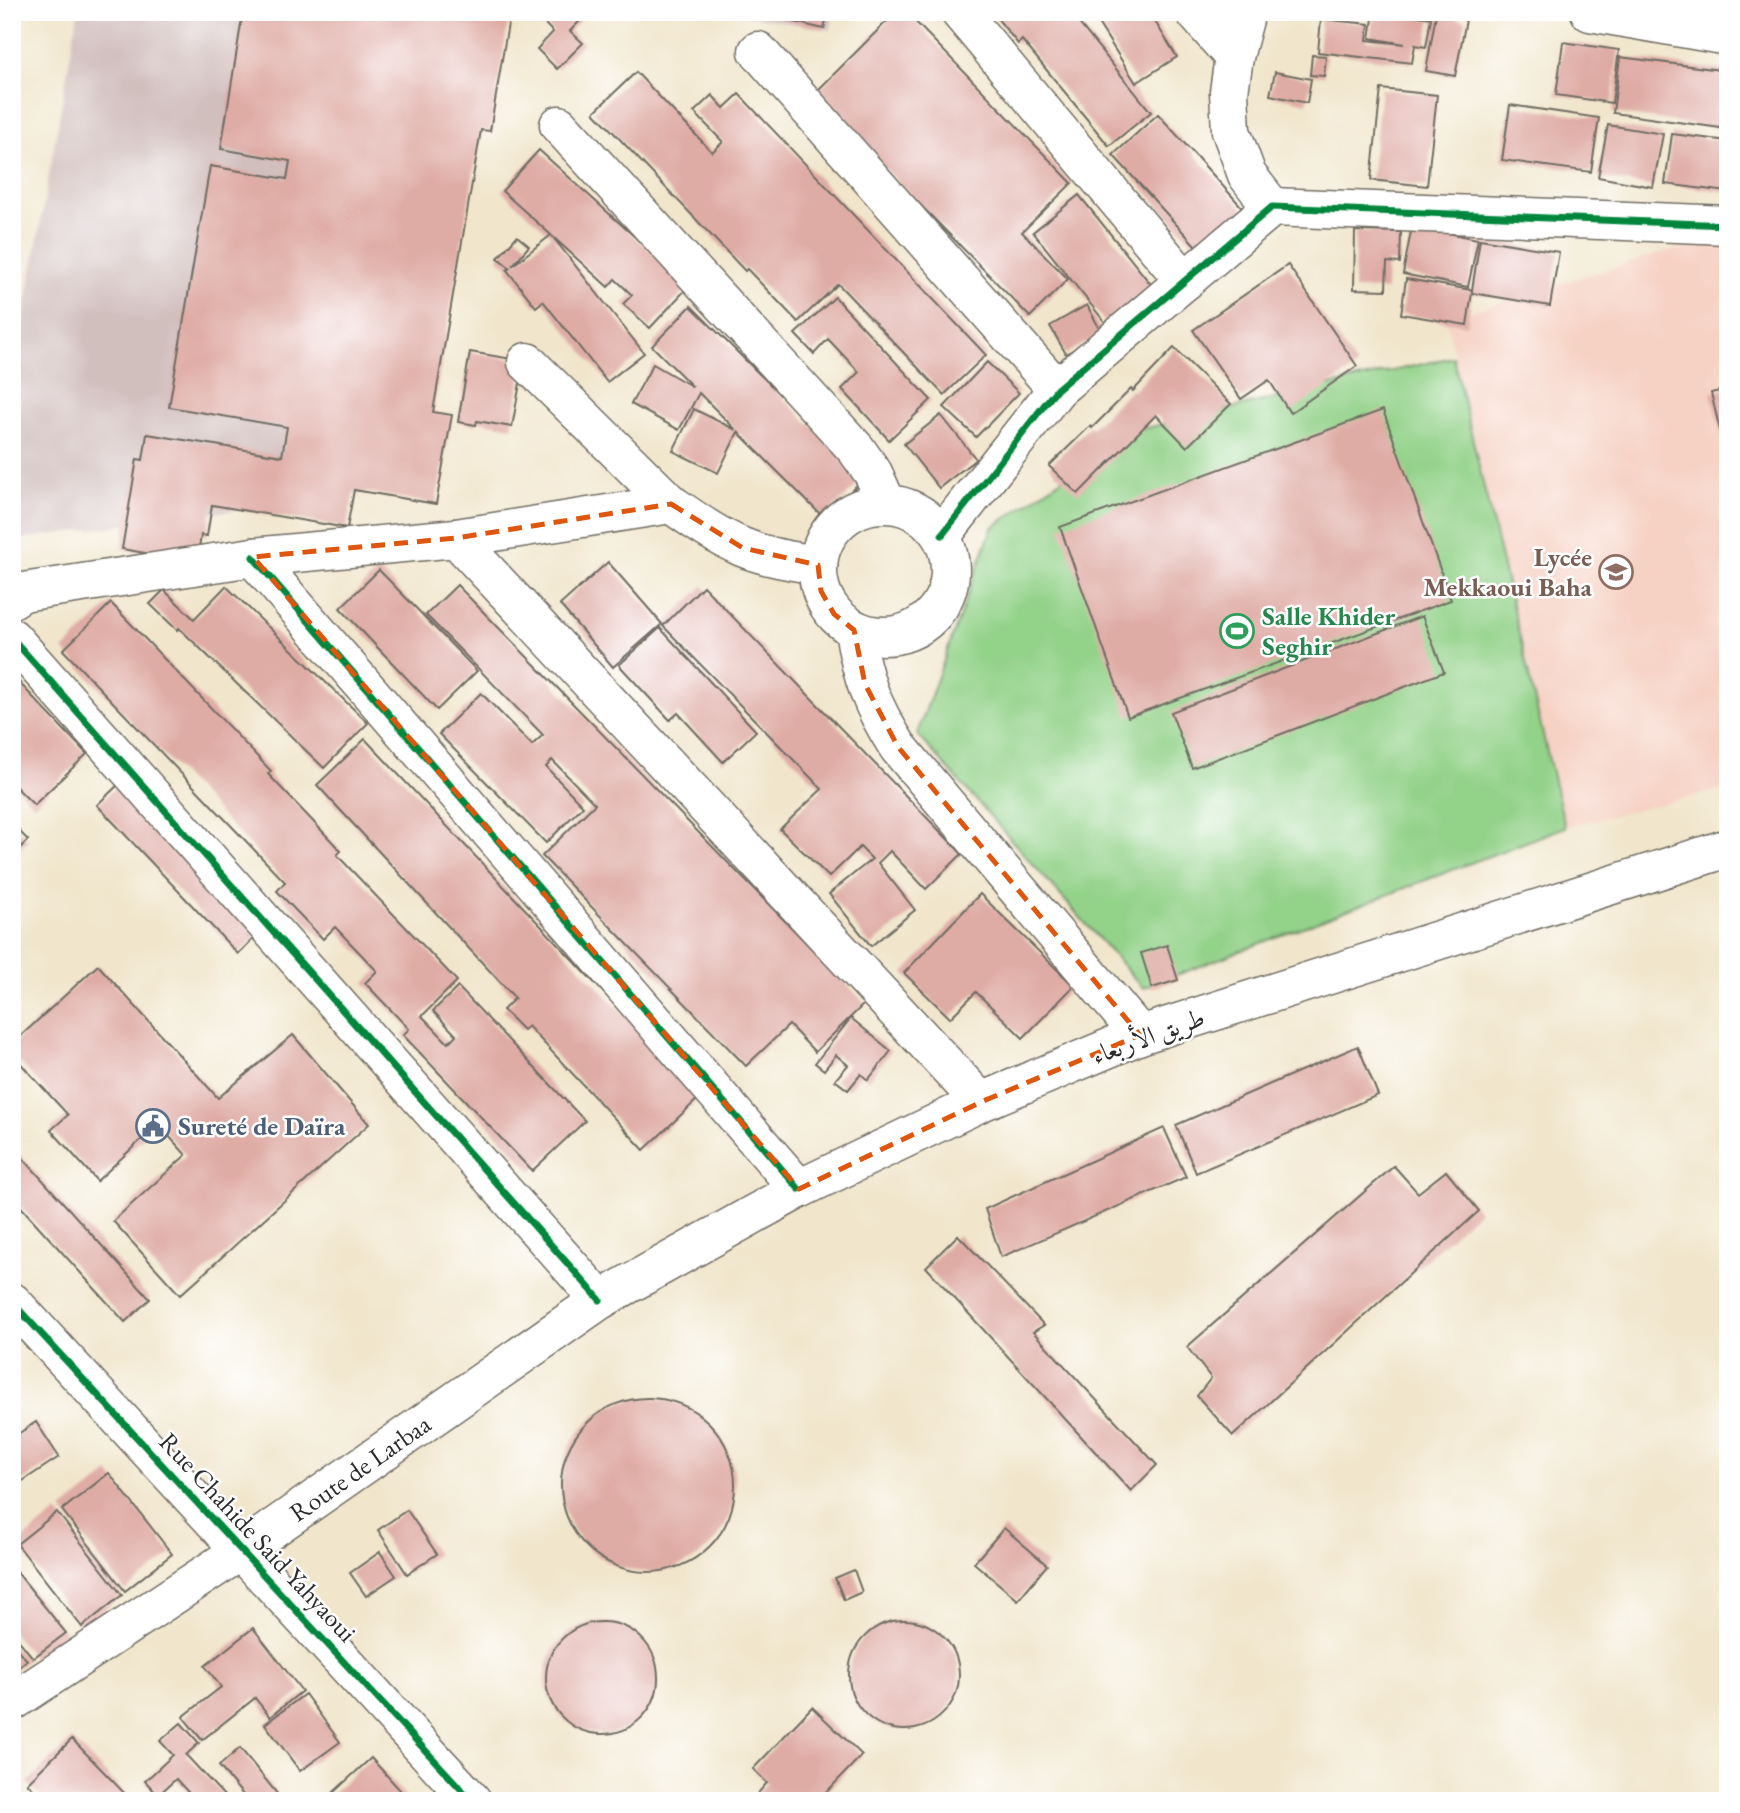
<svg xmlns="http://www.w3.org/2000/svg" width="1740" height="1813" font-family="'EB Garamond',Amiri,serif">
<style>
.built{fill:#f6d2c4}
.industrial{fill:#d1bfbe}
.green{fill:#93d289;stroke:#5f7e5a;stroke-width:2}
.building{fill:#dfaca5}
.lines{fill:none;stroke-linecap:round;stroke-linejoin:round}
.minor-casing{stroke:#706c63;stroke-width:41}
.major-casing{stroke:#706c63;stroke-width:41}
.minor{stroke:#fff;stroke-width:38}
.major{stroke:#fff;stroke-width:38}
.cycleway-casing{stroke:#fff;stroke-width:11}
.cycleway{stroke:#00873e;stroke-width:7}
.marked{fill:none;stroke:#df570e;stroke-width:5;stroke-dasharray:14 9;stroke-linejoin:round}
.labels{text-anchor:middle;stroke-width:5;stroke-linejoin:round;paint-order:stroke}
.education-label{font-size:26px;font-weight:bold;fill:#785e54;stroke:#fff;text-anchor:end}
.leisure-label{font-size:26px;font-weight:bold;fill:#27864d;stroke:#fff;text-anchor:start}
.street-label{font-size:26px;fill:#2b2b2b;stroke:#fff}
.service-label{font-size:26px;font-weight:bold;fill:#4e5e75;stroke:#fff;text-anchor:start}
</style>
<rect width="100%" height="100%" fill="#fff"/>
<filter id="ink" filterUnits="userSpaceOnUse"><feTurbulence type="fractalNoise" baseFrequency=".0143" numOctaves="2"/><feDisplacementMap in="SourceGraphic" scale="14" xChannelSelector="R" yChannelSelector="G"/><feConvolveMatrix kernelMatrix="1 2 1 2 8 2 1 2 1" color-interpolation-filters="sRGB"/></filter>
<filter id="wash" filterUnits="userSpaceOnUse"><feTurbulence type="fractalNoise" baseFrequency=".00686" numOctaves="4" result="noise"/><feDisplacementMap in="SourceGraphic" scale="28" xChannelSelector="R" yChannelSelector="G"/><feGaussianBlur stdDeviation="1.57" result="paint"/><feColorMatrix in="noise" values="0 0 0 0 0 0 0 0 0 0 0 0 0 0 0 0 0 1.4 0 .05"/><feComposite in="paint" operator="in"/></filter>
<g filter="url(#wash)">
<rect width="100%" height="100%" fill="#f1e6cc"/>
<path class="built" d="M1728 238V788L1565 827 1446 319 1667 251Z"/>
<g class="industrial">
<path d="M78 12H489L408 487 12 540V383Z"/>
<path d="M728 12H835L830 30Z"/>
</g>
<path class="green" d="M1453 357 1565 827 1143 988 917 734 992 528 1129 432Z"/>
<g id="blocks">
<g class="building">
<path d="M243 12H510L490 131 481 130 433 412 452 415 436 504 354 490 347 528 212 505 207 536 201 535 197 562 122 549 137 459 143 460 147 434 282 456 287 427 169 407 210 166 287 179 290 161 221 149Z"/>
<path d="M545 12H582L585 16 570 31 583 43 557 69 537 49 553 32 539 18Z"/>
<path d="M751 12H828L824 29Z"/>
<path d="M896 12H906L1072 183 1022 232 1068 279 1030 317 813 95Z"/>
<path d="M992 12H1033L1036 16 1042 12H1070L1151 112 1109 146 1022 40 1018 44Z"/>
<path d="M1091 12H1149L1177 57 1136 83Z"/>
<path d="M1374 12H1394L1431 18 1426 47 1415 45 1412 63 1318 52 1321 19 1369 24 1367 40 1405 44 1370 38Z"/>
<path d="M1436 14 1466 20 1455 76 1426 71Z"/>
<path d="M1563 42 1619 50 1612 103 1556 95Z"/>
<path d="M1312 55 1326 56 1324 76 1310 75Z"/>
<path d="M1620 57 1728 71V129L1613 113Z"/>
<path d="M636 72 712 152 723 142 694 112 712 95 724 108 739 94 986 355 944 395 838 284 798 322 747 269 745 271 594 112Z"/>
<path d="M1275 72 1311 79 1307 103 1270 95Z"/>
<path d="M1381 89 1437 95 1427 186 1371 180Z"/>
<path d="M1510 105 1599 118 1591 172 1502 160Z"/>
<path d="M1158 114 1249 215 1205 256 1113 155Z"/>
<path d="M1608 125 1663 134 1653 187 1598 177Z"/>
<path d="M1672 134 1728 141V192L1665 184Z"/>
<path d="M539 150 689 286 650 328 623 304 632 295 615 279 608 287 552 236 644 353 607 382 543 301 536 307 507 270 510 268 498 258 517 236 529 246 512 266 551 235 502 191Z"/>
<path d="M1079 195 1158 293 1112 331 1033 232Z"/>
<path d="M1412 226 1478 239 1468 287 1403 274Z"/>
<path d="M1355 231 1401 232 1400 263 1387 262 1386 290 1354 289Z"/>
<path d="M1480 239 1559 252 1550 306 1472 293 1467 325 1401 314 1406 279 1472 290Z"/>
<path d="M1288 265 1357 366 1290 413 1269 380 1241 399 1193 330Z"/>
<path d="M835 297 931 400 889 440 842 389 859 372 828 339 814 354 795 334Z"/>
<path d="M1087 305 1102 333 1066 354 1050 326Z"/>
<path d="M691 306 864 478 824 518 738 432 718 473 673 451 694 409 736 430 699 393 679 430 631 404 653 364 693 387 652 346Z"/>
<path d="M1174 348 1231 404 1187 447 1156 415 1078 494 1049 466 1090 426 1092 428 1131 389 1133 391Z"/>
<path d="M470 352 524 361 512 427 477 421 476 425 458 422Z"/>
<path d="M987 362 1019 393 976 437 944 407Z"/>
<path d="M1728 389V459H1727L1711 393Z"/>
<path d="M1383 410 1451 600 1128 717 1060 527Z"/>
<path d="M941 415 976 459 939 488 904 444Z"/>
<path d="M608 562 662 624 613 667 560 605Z"/>
<path d="M379 570 477 671 437 710 340 608Z"/>
<path d="M457 585 865 1003 815 1052 789 1025 746 1066 542 856 595 804 552 760 546 767 583 806 546 843 439 734 481 693 532 745 543 735 426 615Z"/>
<path d="M226 586 368 723 324 768 179 628 177 630 150 604 164 590 194 619Z"/>
<path d="M703 586 962 854 926 889 890 851 878 863 915 910 871 946 829 894 872 859 860 847 829 877 780 829 822 789 663 626Z"/>
<path d="M111 603 271 771 268 774 341 851 337 855 457 981 422 1016 448 1043 456 1035 433 1011 458 987 585 1121 532 1171 403 1035 409 1029 365 983 377 971 335 927 323 939 277 891 285 882 63 650Z"/>
<path d="M1422 616 1444 672 1192 768 1171 712Z"/>
<path d="M660 628 756 731 723 762 678 713 670 720 619 665Z"/>
<path d="M12 675 87 754 34 805 12 783Z"/>
<path d="M365 739 701 1096 644 1150 528 1026 523 1030 503 1010 515 998 317 785Z"/>
<path d="M120 783 261 931 238 954 97 805Z"/>
<path d="M12 824 28 840 12 856Z"/>
<path d="M980 894 1074 986 1023 1038 976 992 950 1018 904 973Z"/>
<path d="M1167 945 1178 980 1152 988 1141 953Z"/>
<path d="M98 965 218 1098 293 1035 369 1124 180 1295 113 1221 186 1155 158 1124 97 1181 51 1130 68 1115 12 1054V1044Z"/>
<path d="M851 1018 891 1051 868 1080 861 1074 848 1090 835 1080 848 1065 836 1055 824 1070 815 1063Z"/>
<path d="M1358 1046 1378 1095 1196 1173 1176 1125Z"/>
<path d="M1164 1128 1186 1177 1001 1257 985 1209Z"/>
<path d="M12 1146 150 1299 125 1322 12 1197Z"/>
<path d="M1394 1166 1418 1193 1446 1171 1479 1211 1233 1436 1197 1396 1211 1378 1187 1347Z"/>
<path d="M958 1235 1044 1325 1033 1332 1157 1465 1131 1491 926 1267Z"/>
<circle cx="648" cy="1485" r="87"/>
<path d="M36 1422 59 1457 12 1488V1438Z"/>
<path d="M109 1473 172 1554 125 1591 62 1510Z"/>
<path d="M407 1510 437 1554 407 1574 378 1530Z"/>
<path d="M57 1512 122 1595 82 1627 17 1544Z"/>
<path d="M1004 1528 1047 1565 1018 1600 974 1563Z"/>
<path d="M380 1552 396 1576 366 1596 350 1573Z"/>
<path d="M12 1566 66 1633 33 1658 12 1632Z"/>
<path d="M854 1570 862 1592 844 1600 835 1578Z"/>
<circle cx="904" cy="1675" r="55"/>
<circle cx="602" cy="1678" r="56"/>
<path d="M253 1628 302 1691 270 1717 255 1698 202 1740 183 1717 221 1687 205 1666Z"/>
<path d="M12 1644 27 1660 12 1673Z"/>
<path d="M305 1694 340 1742 300 1771 265 1724Z"/>
<path d="M812 1707 862 1755 818 1801H751L767 1783 753 1769Z"/>
<path d="M181 1723 199 1743 186 1755 229 1801H196L176 1779 158 1795 145 1781 173 1755 160 1741Z"/>
<path d="M72 1739 132 1801H45L27 1783Z"/>
<path d="M240 1748 283 1801H248L219 1766Z"/>
<path d="M371 1758 410 1801H324Z"/>
</g>
</g>
</g>
<g filter="url(#ink)">
<use href="#blocks" fill-opacity="0" stroke="#706c63" stroke-width="2"/>
<g class="lines">
<g class="minor-casing">
<g id="minor">
<path d="M960 12 1185 281"/>
<path d="M1195 12 1234 57"/>
<path d="M1246 12 1234 57 1229 92 1231 131 1247 175 1272 207"/>
<path d="M1590 12 1728 36"/>
<path d="M758 51 1057 389"/>
<path d="M559 125 856 449 873 473 886 502"/>
<path d="M527 362 671 504"/>
<circle cx="884" cy="570" r="66"/>
<path d="M942 535 1057 389 1272 207 1728 225"/>
<path d="M456 538 981 1102"/>
<path d="M253 557 799 1189"/>
<path d="M12 599 23 592 253 557 456 538 671 504C694 520 716 536 742 547 766 557 792 561 818 565"/>
<path d="M854 630C862 679 871 705 898 747L1140 1035"/>
<path d="M12 638 600 1300"/>
<path d="M12 1302 472 1801"/>
</g>
</g>
<g class="major-casing">
<path id="major" d="M12 1702 242 1550 600 1300 799 1189 981 1102 1140 1035 1728 848"/>
</g>
<use href="#minor" class="minor"/>
<use href="#major" class="major"/>
<g class="cycleway-casing">
<g id="cycleway">
<path d="M942 535 1057 389 1272 207 1728 225"/>
<path d="M253 557 799 1189"/>
<path d="M12 638 600 1300"/>
<path d="M12 1302 472 1801"/>
</g>
</g>
<use href="#cycleway" class="cycleway"/>
</g>
</g>
<path class="marked" d="M671 504 743 548 818 565 821 591 834 614 854 630 865 684 898 747 1140 1035 981 1102 799 1189 253 557 456 538Z"/>
<defs>
<g id="school-ring" transform="scale(1.75)"><circle r="9.5" fill="#fff" stroke="#8d6e63" stroke-width="1.5"/><path d="M0-5L7-2L0 1L-7-2ZM-4 1L0 2.5L4 1V4Q0 6-4 4Z" fill="#8d6e63"/></g>
<g id="stadium-ring" transform="scale(1.75)"><circle r="9.5" fill="#fff" stroke="#2e9e5b" stroke-width="1.5"/><path d="M0-5a6.5 5 0 1 0 0 10a6.5 5 0 1 0 0-10ZM-3.5-1.8h7v3.6h-7Z" fill="#2e9e5b"/></g>
<g id="civic-ring" transform="scale(1.75)"><circle r="9.5" fill="#fff" stroke="#5c6f8a" stroke-width="1.5"/><path d="M-.6-6.5H3V-4.5H.6V-3L4-1V1h2V6H-6V1h2V-1L-.6-3ZM-1.2 2.5V6h2.4V2.5Z" fill="#5c6f8a"/></g>
</defs>
<g fill-rule="evenodd">
<use href="#school-ring" x="1616" y="572"/>
<use href="#stadium-ring" x="1237" y="631"/>
<use href="#civic-ring" x="153" y="1126"/>
</g>
<g class="labels">
<g class="education-label">
<text x="1592" y="566">Lycée<tspan x="1592" dy="30">Mekkaoui Baha</tspan></text>
</g>
<g class="leisure-label">
<text x="1262" y="625">Salle Khider<tspan x="1262" dy="30">Seghir</tspan></text>
</g>
<g class="street-label">
<text transform="translate(1148 1036) rotate(-20)" y="9">طريق الأربعاء</text>
<text transform="translate(360 1468) rotate(-35)" y="9">Route de Larbaa</text>
<text transform="translate(258 1537) rotate(47)" y="9">Rue Chahide Said Yahyaoui</text>
</g>
<g class="service-label">
<text x="178" y="1135">Sureté de Daïra</text>
</g>
</g>
<rect width="1740" height="1813" fill="none" stroke="#fff" stroke-width="42"/>
</svg>
